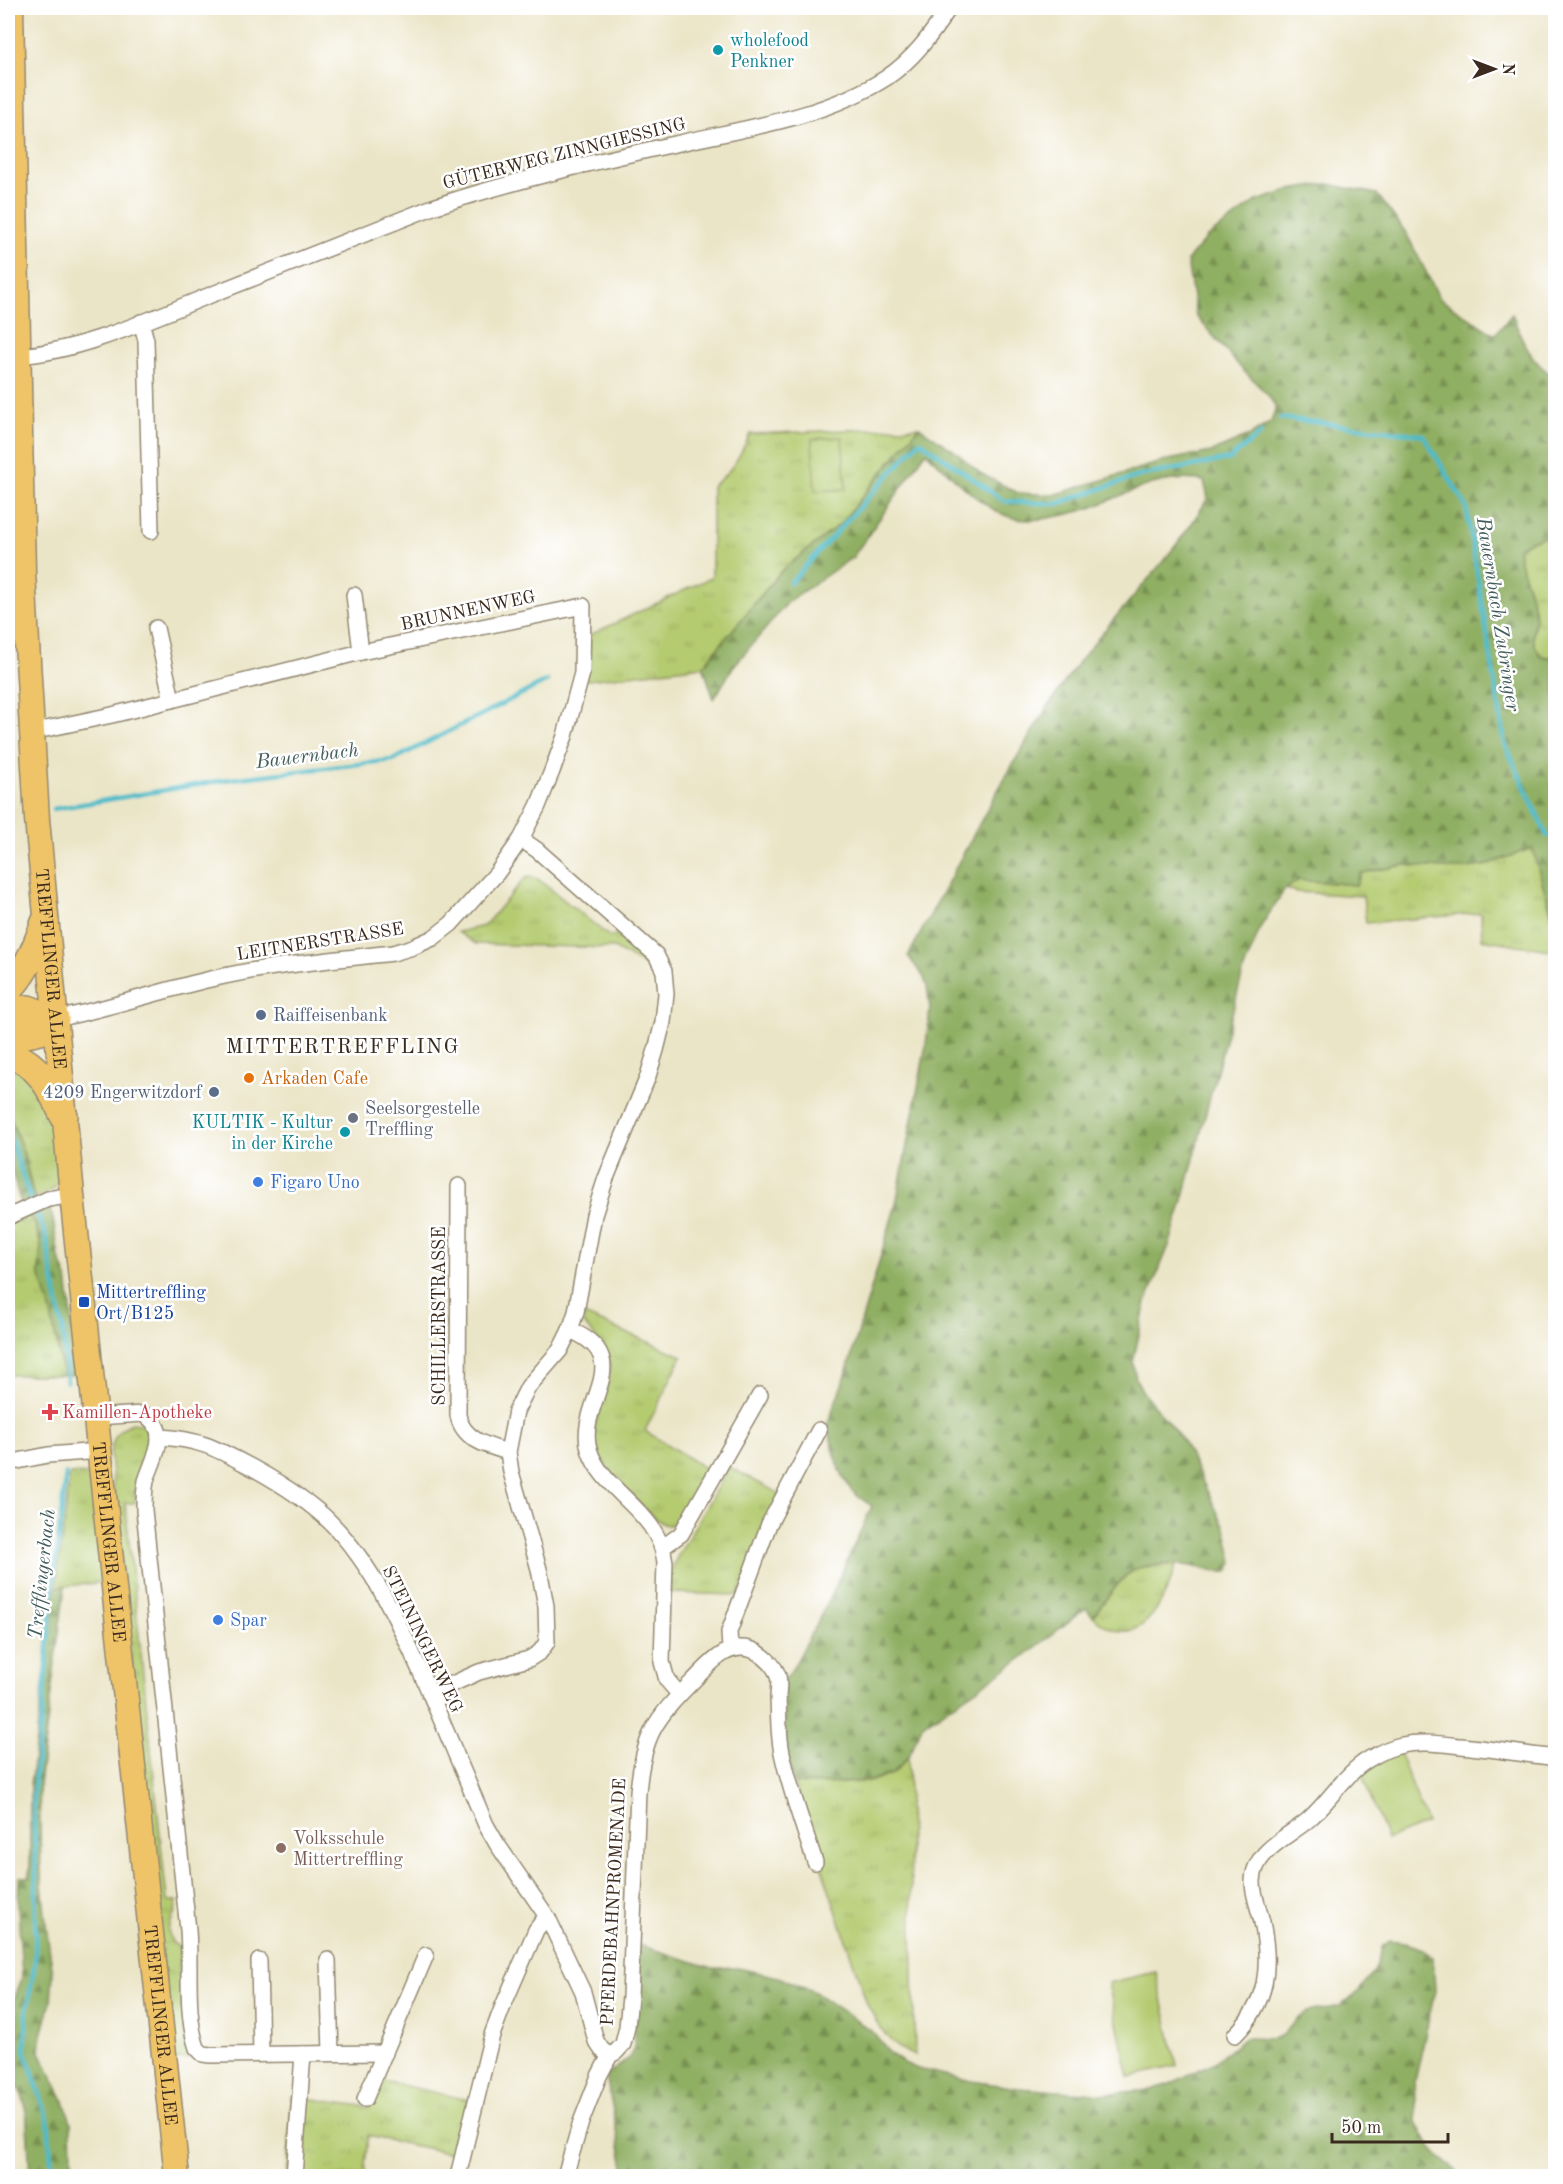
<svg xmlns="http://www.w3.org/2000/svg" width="1563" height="2184" font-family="'Old Standard TT',serif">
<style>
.grass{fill:url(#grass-tufts);stroke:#787a46;stroke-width:1.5}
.forest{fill:url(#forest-firs);stroke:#656c40;stroke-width:1.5}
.garden{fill:#b4cb6f;stroke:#787a46;stroke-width:1.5}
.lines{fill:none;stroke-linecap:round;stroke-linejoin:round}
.stream{stroke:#4ebbc9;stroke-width:4.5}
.minor-casing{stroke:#938872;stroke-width:18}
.primary-casing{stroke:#938872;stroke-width:27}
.motorway-casing{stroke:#938872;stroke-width:30}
.minor{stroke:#fff;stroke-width:15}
.primary{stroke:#efc469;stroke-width:24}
.motorway{stroke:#efc469;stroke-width:27}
.culture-dot{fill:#0f9aa8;stroke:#fff;stroke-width:2}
.service-dot{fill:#5c6f8a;stroke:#fff;stroke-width:2}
.food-dot{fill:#e8710a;stroke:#fff;stroke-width:2}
.worship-dot{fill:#6b7280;stroke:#fff;stroke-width:2}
.shop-dot{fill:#3f7fe0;stroke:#fff;stroke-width:2}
.transit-dot{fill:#1a4fb4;stroke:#fff;stroke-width:2}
.health-dot{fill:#e0444e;stroke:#fff;stroke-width:2}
.education-dot{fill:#8d6e63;stroke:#fff;stroke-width:2}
.labels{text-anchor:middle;stroke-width:5;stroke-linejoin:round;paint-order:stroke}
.culture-label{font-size:18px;fill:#0d838f;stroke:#fff;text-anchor:start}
.street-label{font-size:18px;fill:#3b2a1e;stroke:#fff}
.service-label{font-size:18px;fill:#4e5e75;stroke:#fff;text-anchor:start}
.food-label{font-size:18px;fill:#c56008;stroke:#fff;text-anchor:start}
.worship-label{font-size:18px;fill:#5b616d;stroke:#fff;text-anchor:start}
.shop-label{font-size:18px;fill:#366cbe;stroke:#fff;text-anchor:start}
.transit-label{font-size:18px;fill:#164399;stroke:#fff;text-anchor:start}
.health-label{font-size:18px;fill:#be3a42;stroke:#fff;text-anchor:start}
.education-label{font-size:18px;fill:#785e54;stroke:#fff;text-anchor:start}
.water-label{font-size:20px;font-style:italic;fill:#425d5a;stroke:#fff}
.quarter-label{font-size:21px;letter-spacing:1.5px;fill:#3b2a1e;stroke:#fff}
</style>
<defs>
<pattern id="grass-tufts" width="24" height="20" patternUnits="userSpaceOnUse" patternTransform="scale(1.5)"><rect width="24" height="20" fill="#b4cb6f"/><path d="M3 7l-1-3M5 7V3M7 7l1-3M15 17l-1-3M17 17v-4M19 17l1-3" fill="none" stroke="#9cae60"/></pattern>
<pattern id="forest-firs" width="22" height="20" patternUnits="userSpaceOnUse" patternTransform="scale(1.5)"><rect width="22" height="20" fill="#8faf62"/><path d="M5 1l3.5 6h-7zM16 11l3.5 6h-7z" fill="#768f50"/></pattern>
</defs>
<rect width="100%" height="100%" fill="#fff"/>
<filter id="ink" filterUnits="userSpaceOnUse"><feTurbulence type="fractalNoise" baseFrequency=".0167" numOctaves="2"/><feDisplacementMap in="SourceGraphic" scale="12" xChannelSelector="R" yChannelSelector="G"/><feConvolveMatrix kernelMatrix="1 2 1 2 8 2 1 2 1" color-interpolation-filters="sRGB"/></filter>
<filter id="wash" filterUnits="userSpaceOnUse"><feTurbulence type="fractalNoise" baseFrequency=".008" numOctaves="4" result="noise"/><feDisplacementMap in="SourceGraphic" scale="24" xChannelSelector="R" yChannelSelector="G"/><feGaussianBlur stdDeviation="1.35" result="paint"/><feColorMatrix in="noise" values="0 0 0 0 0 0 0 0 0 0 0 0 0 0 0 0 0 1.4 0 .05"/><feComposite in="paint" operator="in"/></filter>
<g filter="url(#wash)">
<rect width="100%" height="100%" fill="#ebe5c7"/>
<g class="grass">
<path d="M919 427 840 524 782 570 703 666 581 681 586 637 712 577V486C732 472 740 456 750 434Z"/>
<path d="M1555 534V658L1541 656C1525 632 1538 632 1534 611 1531 589 1519 570 1518 548L1530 541Z"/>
<path d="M1532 848 1553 918 1555 922V951L1482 939 1481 913 1366 923 1363 896 1297 892 1285 889 1299 880 1356 885 1362 873 1405 865 1456 869 1511 856Z"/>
<path d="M531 877 538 879 610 937 619 933 655 972 614 948 476 944 458 932 484 926 525 878Z"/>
<path d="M8 1062 29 1076 52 1119 59 1181C53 1192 45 1194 34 1198L23 1151 8 1112Z"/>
<path d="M27 1213 35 1224 41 1246 39 1273 49 1303 63 1375H8V1223Z"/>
<path d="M584 1315 682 1356 645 1431 708 1470 680 1521C676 1524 672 1526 667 1525 654 1523 607 1470 600 1457 597 1452 594 1445 594 1440 593 1415 610 1393 610 1368 611 1349 592 1336 583 1322Z"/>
<path d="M132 1423C168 1425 140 1465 136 1483 135 1489 135 1496 135 1503H125L167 1901H177L175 1911 168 1930 172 1942 181 1949 179 1970 185 2044 192 2058 172 2060 110 1453C113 1438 118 1429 132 1423Z"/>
<path d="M729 1467 780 1494 738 1595 670 1593 671 1573 674 1563Z"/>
<path d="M70 1474 95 1475 107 1582 56 1587Z"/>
<path d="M1163 1565H1176C1164 1604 1138 1658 1093 1616L1119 1583 1136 1568Z"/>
<path d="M908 1757 915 2056C889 2046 879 2028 867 2004L794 1783C817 1784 873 1785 892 1774 898 1771 903 1762 908 1757Z"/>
<path d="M379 2080 469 2100 456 2154 368 2136 364 2176H287L292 2096 369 2107Z"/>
</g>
<g class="forest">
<path d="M1328 184 1377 194 1406 233 1440 299 1495 335 1512 314C1522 340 1530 362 1555 377V534L1530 541 1518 548C1519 570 1531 589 1534 611 1538 632 1525 632 1541 656L1555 658V922L1553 918 1532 848 1484 866 1456 869 1405 865 1362 873 1356 885 1299 880 1285 889 1261 926 1243 972 1182 1204 1170 1243 1146 1302 1133 1362 1136 1379 1143 1392 1183 1441 1226 1530 1233 1563 1228 1572C1214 1574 1204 1568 1191 1566 1179 1564 1145 1563 1134 1570 1118 1580 1105 1601 1093 1616L1086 1608 1018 1661 922 1726 908 1757 892 1774 868 1781 816 1784 794 1783 786 1754 783 1680 788 1676 794 1666 831 1596 872 1506 860 1498 851 1490 840 1471 832 1445 828 1422 846 1374 896 1204 926 1045 930 1009 927 986 923 976 908 956C959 864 1006 767 1066 680 1109 617 1169 565 1208 498L1204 481C1167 474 1136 489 1103 503 1089 509 1074 513 1059 516 1044 519 1028 522 1013 518 983 510 949 473 926 452L853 557 789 601 733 667 714 699 703 666 782 570 840 524 919 427 956 452 980 473 1018 493 1053 495 1168 460 1211 452 1249 436 1271 422 1276 407 1267 394 1241 368 1196 316 1187 261 1207 237 1257 201 1290 190Z"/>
<path d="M8 1112 23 1151 34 1198 21 1204 8 1158Z"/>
<path d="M48 1204 53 1219 59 1258 67 1278 79 1375H63L49 1303 39 1273 41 1246 35 1224 27 1213Z"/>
<path d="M65 1586 39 1784 41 1875 47 1933 53 1974 51 2002 41 2039 40 2052 63 2098 71 2122 72 2164 76 2176H30L26 2107 21 2093 8 2069V2016L22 1978 18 1905 19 1877H30V1786L56 1587Z"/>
<path d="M1390 1941C1407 1943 1420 1945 1433 1957L1435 1991 1415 2081 1417 2122 1428 2143 1446 2163 1464 2176H626L606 2076 630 2057 634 2047 636 1944 713 1968H738L778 1977 815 1992 874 2033 889 2053 904 2063 918 2069 972 2081 1018 2088 1098 2094 1151 2090 1170 2084 1215 2062 1245 2038 1273 2039 1283 2035 1297 2019 1307 2012 1340 2006 1359 1991 1375 1970 1382 1947Z"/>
</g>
<g class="garden">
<path d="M842 437 846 489 815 491 812 439Z"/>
<path d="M1398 1750 1427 1823 1387 1839 1361 1773Z"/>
<path d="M1156 1972 1177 2066 1129 2077 1108 1983Z"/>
</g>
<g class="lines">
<g class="stream">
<path d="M1280 418 1423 435 1466 506 1505 744 1547 836"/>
<path d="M790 583 920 441 1004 501 1056 504 1139 476 1230 459 1261 433"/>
<path d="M53 809 231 779 393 760 547 681"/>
<path d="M8 1131 29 1195 45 1233 63 1331 67 1382"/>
<path d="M52 2176 48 2119 25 2050 27 2008 35 1962 36 1879 33 1795 45 1684 52 1594 66 1474"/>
</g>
</g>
</g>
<g filter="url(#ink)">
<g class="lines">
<g class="minor-casing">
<g id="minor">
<path d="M141 322 146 340 151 531"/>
<path d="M18 356C82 351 150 319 208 296 283 266 358 236 433 207 512 181 593 162 675 144 746 128 823 118 886 78 913 60 932 34 949 8"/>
<path d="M354 595 361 652"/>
<path d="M156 628 172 700"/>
<path d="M31 730 46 729 112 715 361 652 583 606 582 673 565 736 552 771 538 806 521 839 497 873 451 924 433 938 413 947 393 953C332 960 270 965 211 979 159 991 108 1009 55 1019"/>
<path d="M459 1186 458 1415C462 1439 487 1446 508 1452"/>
<path d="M8 1217 48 1199 72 1195"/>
<path d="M570 1330C639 1359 576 1403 589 1449 602 1493 659 1510 665 1562L662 1662 667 1680 679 1694"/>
<path d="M96 1417 143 1414C173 1430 153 1458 146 1481 144 1491 144 1500 144 1510L188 1930C191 1967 185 2013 197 2048L203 2054 210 2055 385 2053"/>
<path d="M159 1437C201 1439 217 1449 253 1468 280 1483 309 1501 331 1523 377 1570 403 1632 429 1691 448 1736 467 1780 486 1825L497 1844 548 1918 583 1992 596 2041 602 2050 610 2055"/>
<path d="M8 1463 48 1455 100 1451"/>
<path d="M663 1547 681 1534 760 1395"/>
<path d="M730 1649 729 1632 769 1524 819 1430"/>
<path d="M430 1694 479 1672 529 1659 540 1652 547 1642 546 1606 539 1569 511 1472 508 1452 516 1411 528 1387 560 1350 570 1330 576 1312 594 1215 606 1178 647 1079 656 1050 663 1022 666 994 664 971 656 955 537 850 521 839"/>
<path d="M328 1960 331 2053"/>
<path d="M259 1961 261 2054"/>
<path d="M1235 2035C1268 2002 1271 1966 1262 1922 1259 1909 1253 1895 1253 1882 1253 1851 1288 1837 1308 1820 1330 1801 1344 1774 1369 1759 1379 1753 1391 1747 1402 1745 1421 1741 1442 1744 1461 1746 1493 1749 1524 1754 1556 1758"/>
<path d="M365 2099 426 1955"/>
<path d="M294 2176 303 2054"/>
<path d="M458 2176 492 2035 503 2006 536 1930 542 1922 548 1918"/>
<path d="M565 2176 581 2122 599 2076 610 2055 616 2052 623 2044 627 2027 630 1997 638 1792C643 1736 654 1720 693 1681 710 1664 730 1638 757 1652 765 1657 775 1666 778 1676 780 1683 778 1691 778 1698 779 1718 778 1738 783 1757 791 1793 804 1828 815 1862"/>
</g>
</g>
<g class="primary-casing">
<g id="primary">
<path id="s1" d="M11 8 23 572 37 819 72 1195 177 2176"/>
</g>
</g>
<g class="motorway-casing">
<g id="motorway">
<path d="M8 990C26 973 37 946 45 922"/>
<path d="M8 1011 28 1009 55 1019"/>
<path d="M8 1038 40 1031 55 1019"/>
<path d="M8 1054C39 1062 51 1090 64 1116"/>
</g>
</g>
<use href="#minor" class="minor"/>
<use href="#primary" class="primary"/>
<use href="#motorway" class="motorway"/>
</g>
</g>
<g class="culture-dot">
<circle cx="718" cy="50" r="6"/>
<circle cx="345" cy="1132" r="6"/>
</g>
<g class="service-dot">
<circle cx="261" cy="1015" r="6"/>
<circle cx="214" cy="1092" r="6"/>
</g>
<circle class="food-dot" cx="249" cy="1078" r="6"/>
<circle class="worship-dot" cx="353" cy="1118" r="6"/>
<g class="shop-dot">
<circle cx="258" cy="1182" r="6"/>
<circle cx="218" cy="1620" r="6"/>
</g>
<rect class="transit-dot" x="78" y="1296" width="12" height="12" rx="3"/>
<path class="health-dot" d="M47 1403h6v6h6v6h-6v6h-6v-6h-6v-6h6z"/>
<circle class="education-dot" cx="281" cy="1848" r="6"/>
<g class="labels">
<g class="culture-label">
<text x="730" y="46">wholefood<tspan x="730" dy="21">Penkner</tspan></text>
<text x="333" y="1128" text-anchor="end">KULTIK - Kultur<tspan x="333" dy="21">in der Kirche</tspan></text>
</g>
<g class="street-label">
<text transform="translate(564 153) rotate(-14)" y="6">GÜTERWEG ZINNGIESSING</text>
<text transform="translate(468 610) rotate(-12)" y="6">BRUNNENWEG</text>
<text transform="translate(320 941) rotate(-9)" y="6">LEITNERSTRASSE</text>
<text dy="6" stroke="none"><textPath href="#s1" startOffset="962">TREFFLINGER ALLEE</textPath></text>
<text transform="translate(439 1316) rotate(-90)" y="6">SCHILLERSTRASSE</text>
<text dy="6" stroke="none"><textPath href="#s1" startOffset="1538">TREFFLINGER ALLEE</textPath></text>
<text transform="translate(423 1639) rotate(64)" y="6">STEININGERWEG</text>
<text transform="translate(613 1902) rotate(-87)" y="6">PFERDEBAHNPROMENADE</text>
<text dy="6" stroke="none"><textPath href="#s1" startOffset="2024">TREFFLINGER ALLEE</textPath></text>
</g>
<g class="service-label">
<text x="273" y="1021">Raiffeisenbank</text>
<text x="202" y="1098" text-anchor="end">4209 Engerwitzdorf</text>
</g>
<g class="food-label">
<text x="261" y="1084">Arkaden Cafe</text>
</g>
<g class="worship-label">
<text x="365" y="1114">Seelsorgestelle<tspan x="365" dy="21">Treffling</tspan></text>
</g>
<g class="shop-label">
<text x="270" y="1188">Figaro Uno</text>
<text x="230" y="1626">Spar</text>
</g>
<g class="transit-label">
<text x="96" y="1298">Mittertreffling<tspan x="96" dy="21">Ort/B125</tspan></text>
</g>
<g class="health-label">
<text x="62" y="1418">Kamillen-Apotheke</text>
</g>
<g class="education-label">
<text x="293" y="1844">Volksschule<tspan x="293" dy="21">Mittertreffling</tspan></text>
</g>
<g class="water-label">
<text transform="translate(1499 614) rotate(81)" y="7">Bauernbach Zubringer</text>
<text transform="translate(307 755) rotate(-7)" y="7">Bauernbach</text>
<text transform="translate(41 1574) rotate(-84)" y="7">Trefflingerbach</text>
</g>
<g class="quarter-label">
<text x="343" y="1053">MITTERTREFFLING</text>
</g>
</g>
<rect width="1563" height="2184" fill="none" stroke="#fff" stroke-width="30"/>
<g transform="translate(1494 69) rotate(90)" stroke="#ffffff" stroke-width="4.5" paint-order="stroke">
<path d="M0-4.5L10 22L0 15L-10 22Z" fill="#3b2a1e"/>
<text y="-9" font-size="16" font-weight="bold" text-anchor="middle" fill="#3b2a1e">N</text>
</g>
<path d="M1332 2133v9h116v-9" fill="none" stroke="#3b2a1e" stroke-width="3"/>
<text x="1341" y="2133" font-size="18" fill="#3b2a1e" stroke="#ffffff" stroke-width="4.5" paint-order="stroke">50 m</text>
</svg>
